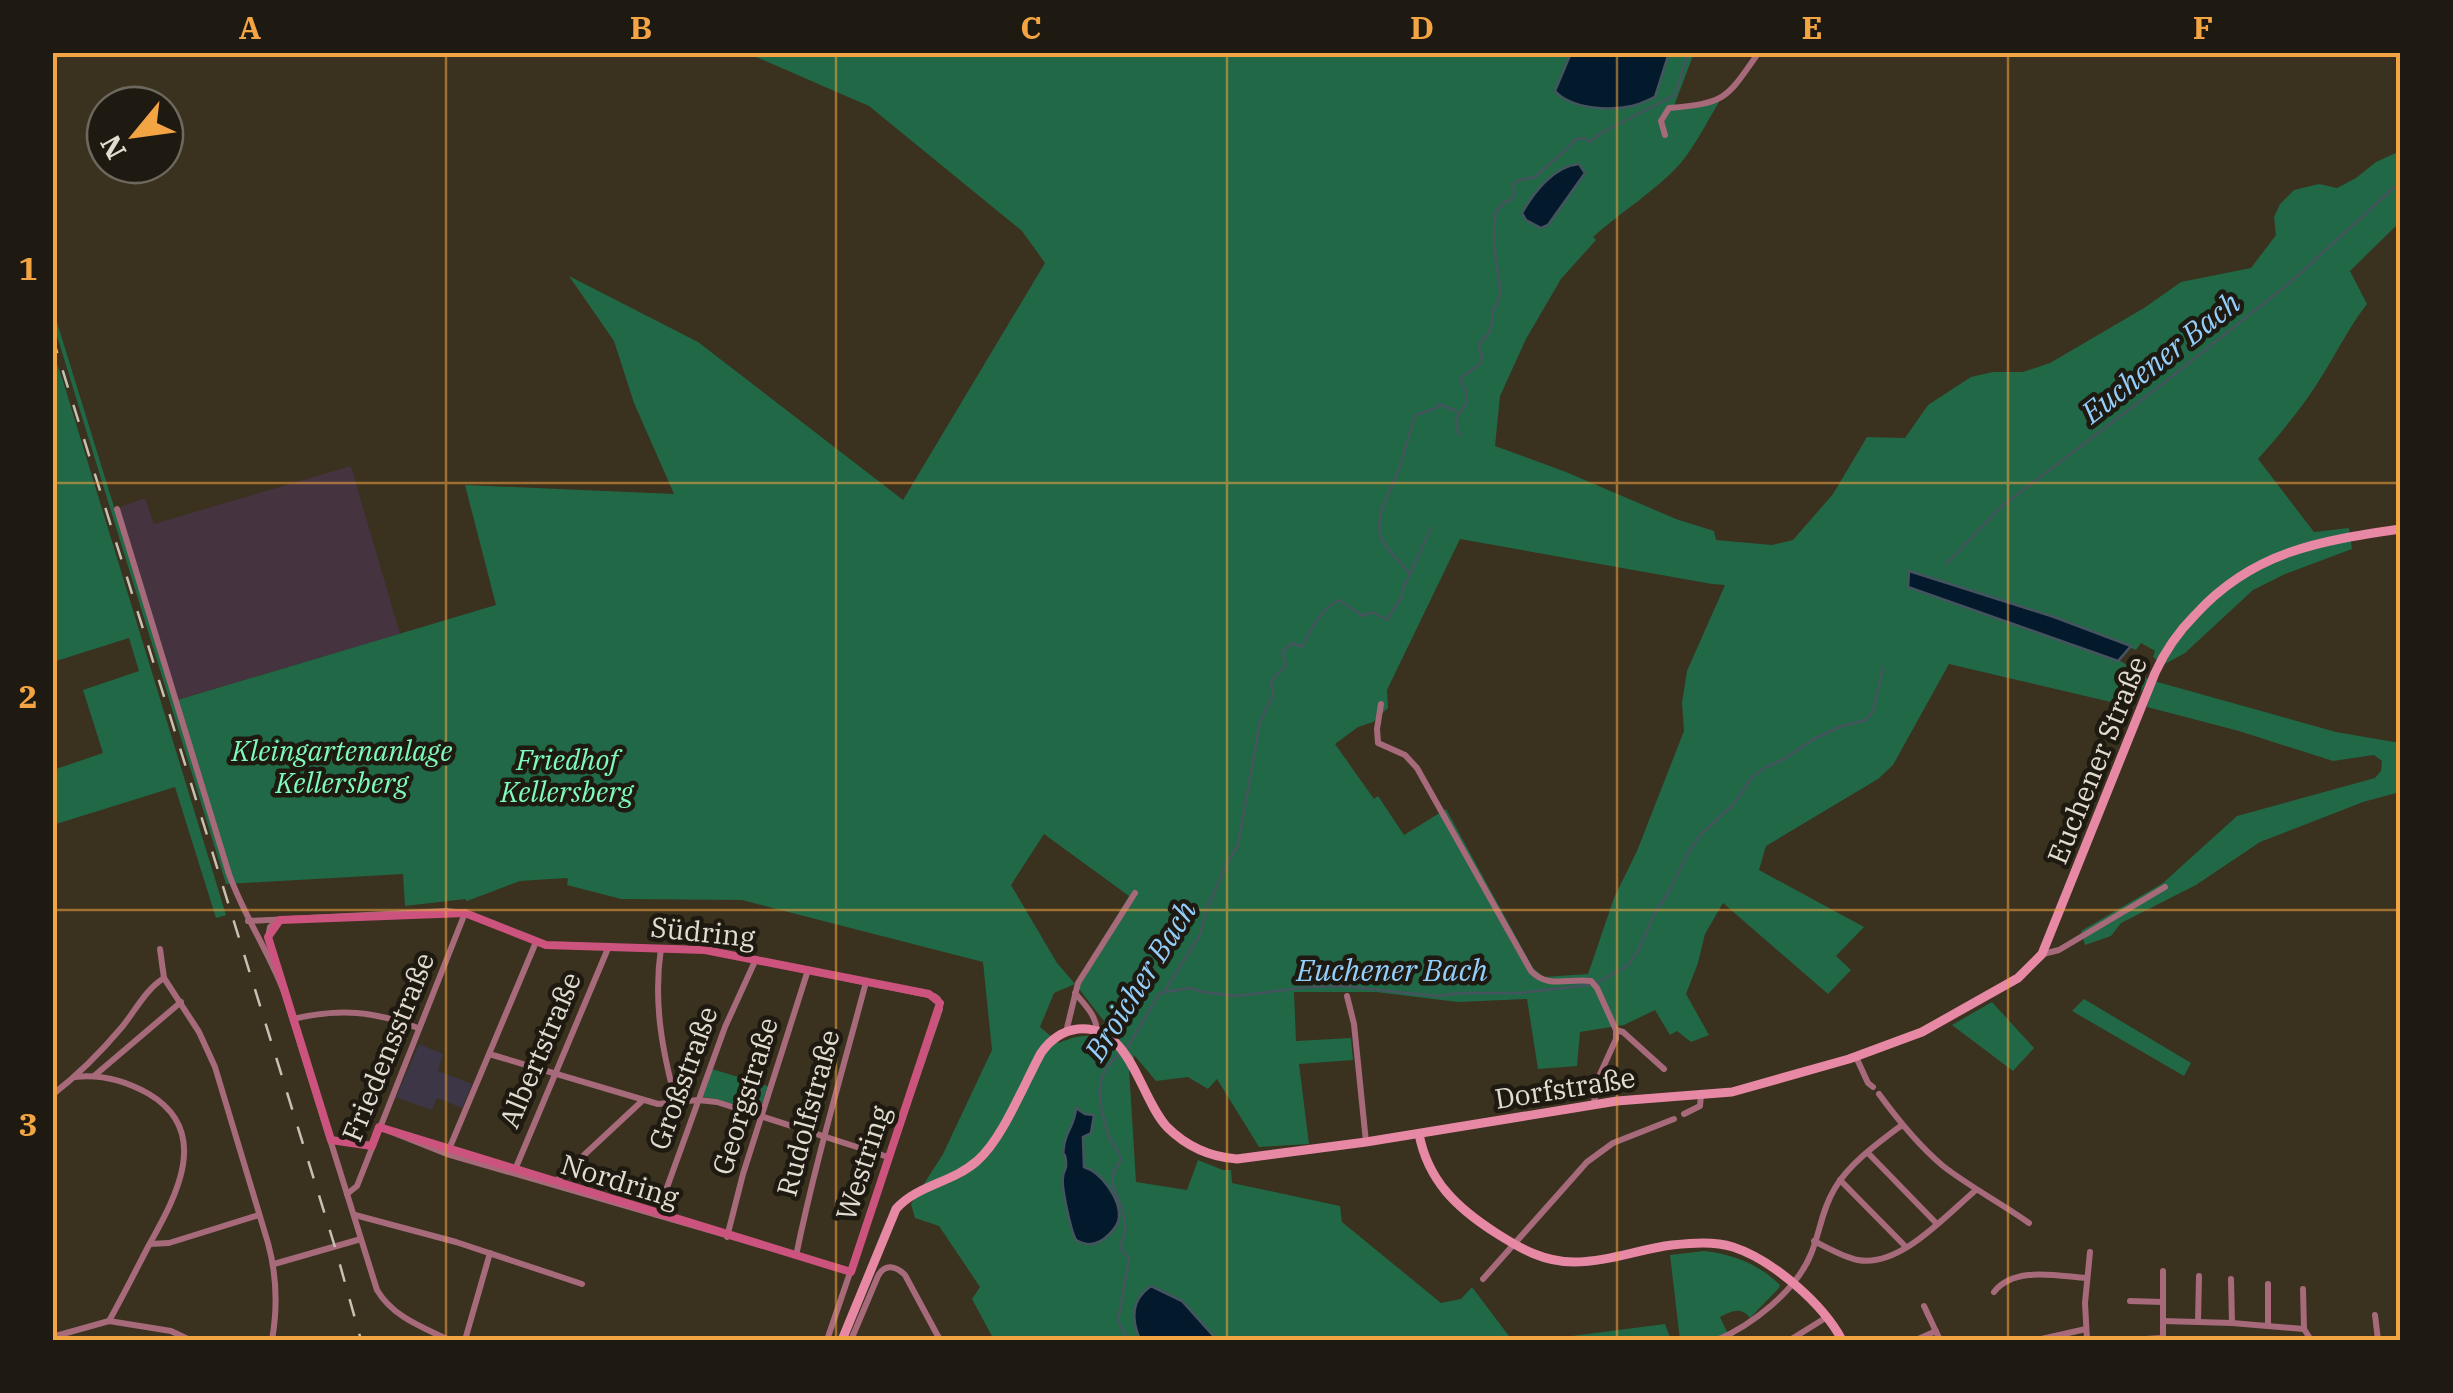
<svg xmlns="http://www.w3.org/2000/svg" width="2453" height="1393" font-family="'IBM Plex Serif',serif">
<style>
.industrial{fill:#45343f}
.education{fill:#3d3647}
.green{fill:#216846;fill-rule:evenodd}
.water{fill:#021a2c;stroke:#45545e;stroke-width:2.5}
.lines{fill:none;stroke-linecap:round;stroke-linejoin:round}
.stream{stroke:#45545e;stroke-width:2.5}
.street{stroke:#a66a7b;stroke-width:6}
.secondary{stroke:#e788a4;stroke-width:9}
.rail{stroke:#c7c1b4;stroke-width:2.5;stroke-dasharray:18 18;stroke-linecap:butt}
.marked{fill:none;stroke:#cc537e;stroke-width:8;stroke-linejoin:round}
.grid{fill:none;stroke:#f3a443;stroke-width:2.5;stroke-opacity:0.55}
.labels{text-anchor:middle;stroke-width:9;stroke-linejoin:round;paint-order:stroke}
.park-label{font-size:28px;font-style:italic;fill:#7efbbb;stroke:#1e1a11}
.street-label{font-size:28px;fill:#e2dcd1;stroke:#1e1a11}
.water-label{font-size:30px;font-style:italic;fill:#94cefb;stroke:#1e1a11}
.neatline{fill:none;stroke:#f3a443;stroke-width:4}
.grid-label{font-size:32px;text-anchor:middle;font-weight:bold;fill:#f3a443}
</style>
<rect width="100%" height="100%" fill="#3a311e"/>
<path class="industrial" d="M351 466 400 634 173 701 115 509 145 498 154 524Z"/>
<path class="education" d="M419 1044 443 1054 438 1071 472 1084 462 1108 437 1098 432 1110 396 1097Z"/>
<g class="green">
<path d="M747 53H1694L1674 106H1694L1717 97 1719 102C1707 122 1695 146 1680 164 1654 192 1621 212 1593 237L1596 240 1561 279 1526 339 1500 396 1495 446 1566 472 1676 519 1714 531 1716 540 1772 545 1793 540 1833 494 1867 437 1905 438 1928 405 1971 377 1993 372H2023L2050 363 2144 308 2181 282 2251 268 2276 235 2274 217 2280 204 2294 190 2319 184 2337 188 2356 178 2376 162 2400 151V222L2350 271 2367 304C2350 326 2339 348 2325 371 2306 403 2283 431 2258 459L2314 532 2349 528 2352 549 2285 574 2253 590 2185 653 2163 665 2153 657 2155 651 2141 643 2136 650 2054 617 2148 679 2142 691 2138 690 2128 706 1949 664 1893 765 1878 779 1766 846 1759 870 1864 927 1836 956 1851 970 1828 994 1723 903 1705 934 1698 963 1686 994 1709 1035 1691 1042 1677 1031 1670 1035 1655 1010 1624 1025 1580 1032 1577 1066 1538 1069 1527 999 1458 1002 1376 992H1294L1296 1041 1351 1038 1353 1060 1299 1064 1309 1144 1259 1147 1217 1079 1208 1089 1188 1077 1156 1081 1134 1055V1063L1129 1068 1136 1182 1187 1190 1198 1160 1223 1170H1231L1232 1183 1340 1206 1342 1222 1441 1303 1461 1299 1472 1287 1512 1340H994L972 1299 980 1287 939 1226 915 1218 911 1204 943 1154 992 1050 983 962 742 900 621 899 567 885 568 879 566 878 520 881 467 901 465 899 405 906 403 874 226 884 53 323 52 306 174 701 496 605 465 485 674 494 634 403 614 341 569 276 698 342 903 500 1045 263 1022 231 869 106ZM1460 539 1712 584 1725 585 1687 671 1682 703 1684 731 1637 851 1614 898 1588 974 1544 977 1533 968 1446 809 1404 835 1378 796 1374 799 1335 744 1358 727 1373 722 1388 708 1387 690ZM1044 834 1129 896 1075 984 1057 963 1011 885ZM1075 984 1104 1021 1101 1038C1087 1033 1072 1037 1059 1043L1040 1027 1054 993Z"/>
<path d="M52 349 63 381 226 915 216 918 175 787 53 825V770L103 753 83 690 139 671 129 638 53 662Z"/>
<path d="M2154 681 2336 732 2400 743V792L2363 802 2260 842 2196 885 2121 923 2111 936 2085 945 2081 931 2163 883 2237 816 2375 778 2381 771 2382 761 2374 755 2333 761 2239 731 2147 707Z"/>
<path d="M2084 999 2191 1063 2184 1076 2072 1011Z"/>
<path d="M1992 1002 2034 1048 2013 1071 1952 1025Z"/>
<path d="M712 1069 768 1086 759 1112 717 1099 702 1097Z"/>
<path d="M1704 1251C1732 1254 1759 1264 1780 1285L1779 1288 1750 1318C1742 1306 1731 1311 1720 1317L1728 1334 1712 1340H1680L1670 1255Z"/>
<path d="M1665 1324 1671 1340H1541Z"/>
</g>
<g class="water">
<path d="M1571 53V52L1669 53 1655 97C1648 100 1640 104 1632 106 1610 111 1571 109 1555 91Z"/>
<path d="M1579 164 1585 173 1548 225 1541 228 1526 220 1522 213C1534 192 1554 166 1579 164Z"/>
<path d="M1909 571 2054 617 2131 646 2118 661 1908 587Z"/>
<path d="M1076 1108 1085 1114 1094 1115 1091 1133 1083 1137 1084 1167C1101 1172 1121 1199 1119 1218 1118 1228 1102 1244 1091 1244 1088 1245 1079 1242 1076 1240 1071 1232 1061 1186 1063 1177 1064 1168 1067 1171 1066 1162 1065 1147 1062 1161 1064 1146 1066 1131 1075 1125 1076 1108Z"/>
<path d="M1151 1286 1182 1301 1217 1340H1140C1131 1318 1131 1300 1151 1286Z"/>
</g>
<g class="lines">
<g class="stream">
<path d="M1460 435C1452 417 1456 418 1466 404L1467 395 1460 378 1480 364 1482 357 1478 345C1489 334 1494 328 1492 312 1504 294 1500 287 1497 267 1494 249 1493 228 1496 211L1505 202 1511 200 1515 193 1512 185 1519 180 1535 177 1571 145 1574 140 1584 138 1590 142 1601 133 1675 95 1688 52"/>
<path d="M1946 564 2002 506 2160 386 2293 280 2400 182"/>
<path d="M1410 574C1401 562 1386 551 1381 537 1373 515 1393 488 1399 468 1406 451 1408 432 1416 415L1436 408 1439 404 1456 411"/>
<path d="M1597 983 1627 966 1638 951 1655 913 1669 891 1689 851 1702 833 1734 804 1752 777 1766 767 1784 759 1814 739 1839 727 1866 720 1873 711 1883 667"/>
<path d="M1165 992 1191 988 1202 992 1237 996 1308 987 1342 986 1436 996 1461 993H1520L1589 985"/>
<path d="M1127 1048 1159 994 1164 992 1200 935 1206 911 1226 865 1238 845 1260 722 1273 695 1271 681 1286 665 1282 652 1292 643 1302 647C1310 629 1321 609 1339 600L1363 616 1372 612 1387 620 1402 596 1403 589C1413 568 1422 547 1431 528"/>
<path d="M1121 1053C1091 1076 1099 1100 1107 1132 1110 1143 1119 1149 1121 1160 1118 1165 1115 1168 1113 1174 1110 1188 1121 1200 1123 1213 1124 1219 1126 1224 1125 1230 1124 1245 1114 1244 1129 1258L1118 1321 1128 1340"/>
</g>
<g class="street">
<path d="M1665 135 1661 121 1669 108C1727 103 1726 99 1759 52"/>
<path d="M117 509 229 874C244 916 269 952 284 992L377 1290C393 1317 422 1327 449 1340"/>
<path d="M1381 704 1377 729 1378 743 1405 755 1417 768 1531 971C1548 989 1568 978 1591 981L1597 988 1616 1030V1039L1596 1083 1594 1105"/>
<path d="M248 921 446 911 465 913 546 945 705 950 934 996 938 999 940 1009 827 1340"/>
<path d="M661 948C653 1002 662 1050 676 1102"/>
<path d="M160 949 164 978 199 1032 215 1067 268 1243C277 1276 278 1306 272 1340"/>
<path d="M2043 954 2059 950 2165 887"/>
<path d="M277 969 268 937 270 927 278 921"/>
<path d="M1075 993C1085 1005 1096 1015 1097 1031"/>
<path d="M1347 996 1354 1024 1366 1142"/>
<path d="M293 1019C340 1008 374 1011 418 1028"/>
<path d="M1616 1030 1623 1032 1664 1069"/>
<path d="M1066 1032 1078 983 1135 893"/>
<path d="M489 1054 658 1104 698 1100 717 1102 888 1157"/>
<path d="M1856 1057 1868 1083 1873 1087"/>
<path d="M94 1076 181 1002"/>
<path d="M75 1077C101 1074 126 1081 149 1094 213 1132 175 1198 149 1245 136 1270 123 1296 109 1321"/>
<path d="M1879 1094C1898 1120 1918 1145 1943 1166 1970 1187 2001 1203 2029 1223"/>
<path d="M52 1095C78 1075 101 1052 122 1027 135 1011 146 989 164 978"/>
<path d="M1684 1114 1700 1106 1701 1095"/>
<path d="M379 1127 447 1154 850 1271"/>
<path d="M331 1140 372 1146"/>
<path d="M1868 1153 1936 1223"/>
<path d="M447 1154 536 942"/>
<path d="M514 1172 609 946"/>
<path d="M1840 1180 1906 1247"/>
<path d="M553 1184 642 1101"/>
<path d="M347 1194 357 1186 465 913"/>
<path d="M355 1215 456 1242 582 1284"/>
<path d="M657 1215 725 1027 756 959"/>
<path d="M727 1237 743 1174 808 970"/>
<path d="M1814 1241C1828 1248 1843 1257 1858 1260 1900 1268 1946 1215 1976 1190"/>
<path d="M150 1244 169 1243 259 1215"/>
<path d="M796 1256C815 1163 842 1073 866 982"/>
<path d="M274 1264 361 1239"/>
<path d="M2163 1271V1340"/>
<path d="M1483 1279 1587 1162 1613 1143 1674 1119"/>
<path d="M2231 1279 2232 1323"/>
<path d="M2268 1284V1326"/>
<path d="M2303 1289 2304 1329 2311 1340"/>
<path d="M1994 1292C2014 1266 2057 1276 2086 1278"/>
<path d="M2130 1301 2163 1302"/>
<path d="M1924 1306 1940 1340"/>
<path d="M2375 1315 2378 1340"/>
<path d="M2163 1321 2232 1323 2304 1329"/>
<path d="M2198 1322 2199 1276"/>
<path d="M52 1337 109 1321 171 1331 190 1340"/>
<path d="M465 1340 490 1253"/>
<path d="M851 1340 878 1276C885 1263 896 1266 905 1275L940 1340"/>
<path d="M1717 1340C1752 1325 1796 1291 1811 1254 1820 1232 1822 1209 1835 1188 1850 1163 1878 1143 1902 1125"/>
<path d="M1790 1340 1827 1317"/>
<path d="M1916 1340 1936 1331"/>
<path d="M2037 1340 2086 1329"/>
<path d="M2087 1340 2085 1303 2090 1252"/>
<path d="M2128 1340 2163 1338"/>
</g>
<g class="secondary">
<path d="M1419 1134C1428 1181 1457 1208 1496 1233 1521 1249 1544 1262 1574 1262 1607 1262 1640 1249 1672 1245 1692 1243 1714 1241 1733 1247 1773 1260 1823 1304 1842 1340"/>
<path d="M842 1340 896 1209C917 1185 952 1183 977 1161 1002 1140 1024 1084 1041 1053 1050 1040 1062 1031 1078 1029 1131 1024 1139 1097 1167 1127 1186 1146 1210 1157 1237 1159L1366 1142 1617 1101 1732 1092 1849 1059 1922 1032 2018 978 2042 954 2155 673C2165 651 2178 632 2195 615 2253 551 2320 541 2400 529"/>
</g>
<path class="rail" d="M52 336 335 1247 361 1340"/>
</g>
<path class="marked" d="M465 913 546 945 705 950 929 994 940 1003 851 1272 379 1127 372 1146 331 1140 268 937 280 920Z"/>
<path class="grid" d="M446 52V1340M836 52V1340M1227 52V1340M1617 52V1340M2008 52V1340M52 483H2400M52 910H2400"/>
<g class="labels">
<g class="park-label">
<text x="342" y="761">Kleingartenanlage<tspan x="342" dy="32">Kellersberg</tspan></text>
<text x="567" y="770">Friedhof<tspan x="567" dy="32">Kellersberg</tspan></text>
</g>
<g class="street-label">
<text transform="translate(2097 760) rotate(-68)" y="10">Euchener Straße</text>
<text transform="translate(703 932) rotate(6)" y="10">Südring</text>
<text transform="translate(388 1047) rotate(-68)" y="10">Friedensstraße</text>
<text transform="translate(540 1050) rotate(-67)" y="10">Albertstraße</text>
<text transform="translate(683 1078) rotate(-70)" y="10">Großstraße</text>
<text transform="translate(1565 1088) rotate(-9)" y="10">Dorfstraße</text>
<text transform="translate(745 1096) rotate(-73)" y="10">Georgstraße</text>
<text transform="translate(808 1113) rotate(-75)" y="10">Rudolfstraße</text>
<text transform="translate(863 1163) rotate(-72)" y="10">Westring</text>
<text transform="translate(620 1181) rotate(17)" y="10">Nordring</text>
</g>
<g class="water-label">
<text transform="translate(2161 358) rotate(-38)" y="10">Euchener Bach</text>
<text x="1392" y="981">Euchener Bach</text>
<text transform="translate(1141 981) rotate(-58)" y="10">Broicher Bach</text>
</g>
</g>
<rect width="2453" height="1393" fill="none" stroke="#1e1a11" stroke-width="110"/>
<g transform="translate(135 135) rotate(241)"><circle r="48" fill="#1e1a11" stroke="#6c685e" stroke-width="2.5"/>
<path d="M0-8L18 38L0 25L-18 38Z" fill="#f3a443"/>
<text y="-15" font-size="28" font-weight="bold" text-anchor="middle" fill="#e2dcd1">N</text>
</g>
<rect x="55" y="55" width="2343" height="1283" class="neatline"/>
<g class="grid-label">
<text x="250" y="39">A</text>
<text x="641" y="39">B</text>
<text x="1031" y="39">C</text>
<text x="1422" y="39">D</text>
<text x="1812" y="39">E</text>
<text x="2203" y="39">F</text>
<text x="28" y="280">1</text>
<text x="28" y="708">2</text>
<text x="28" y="1136">3</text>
</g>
</svg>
